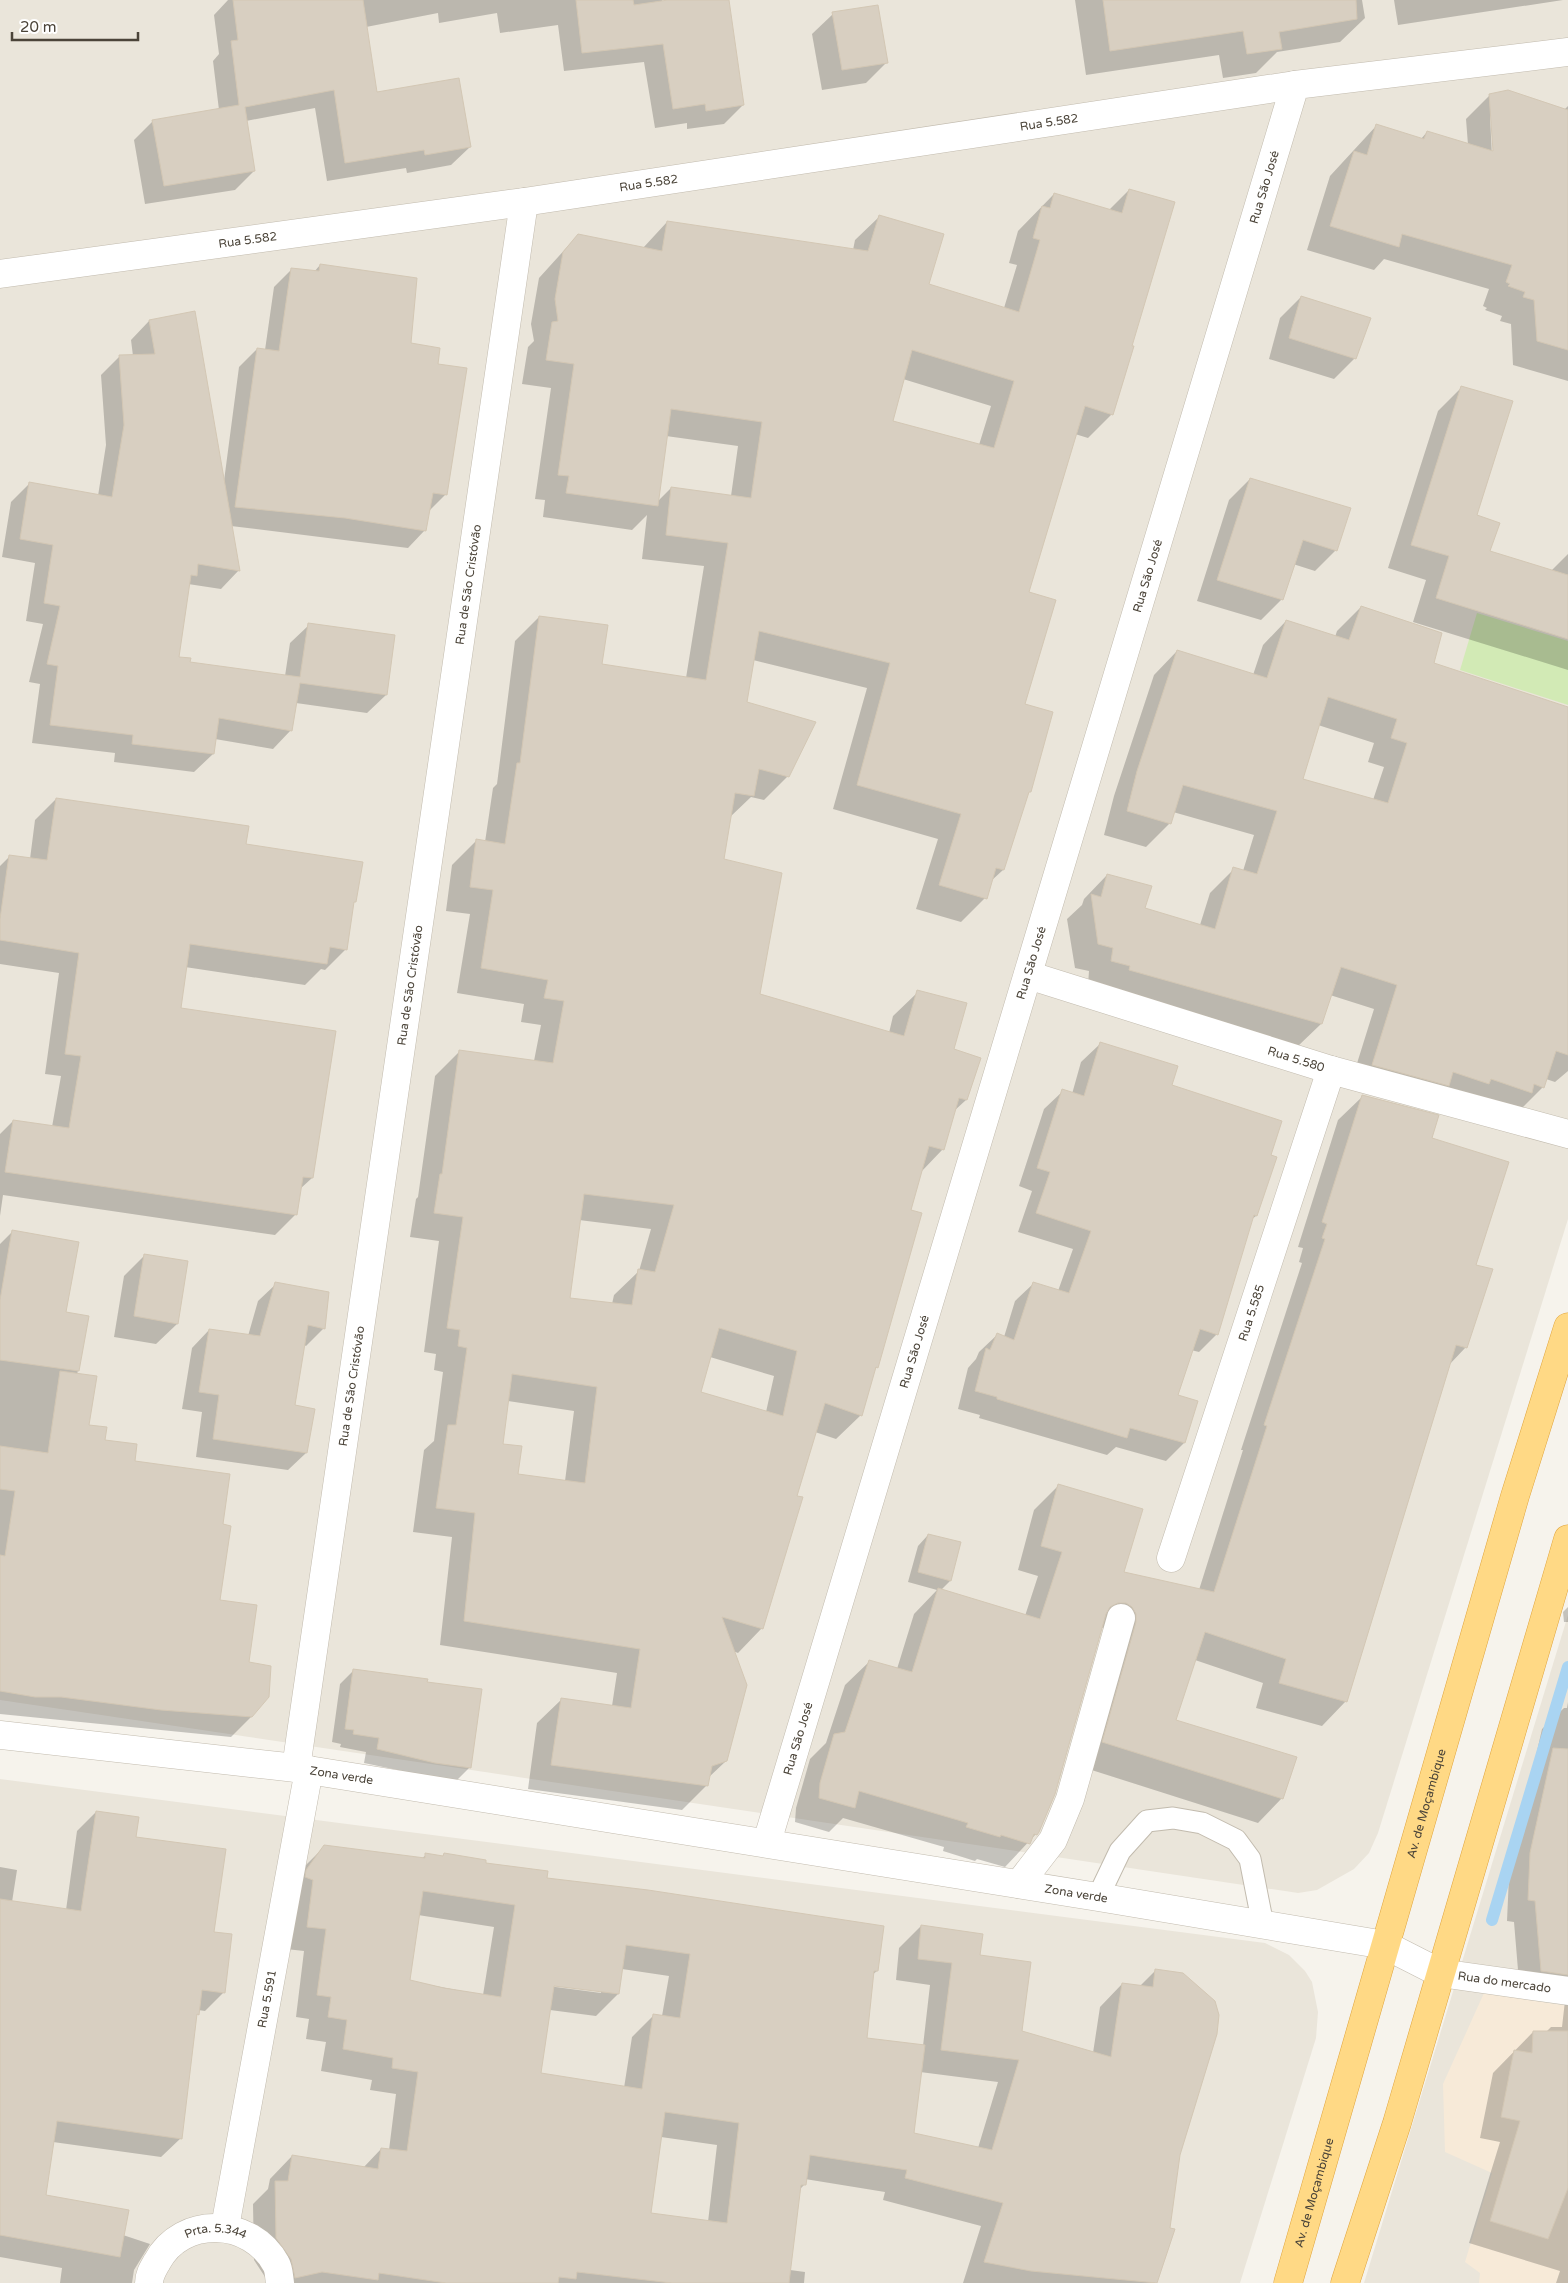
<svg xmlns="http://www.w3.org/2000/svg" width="1568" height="2283" font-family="'Varela Round',sans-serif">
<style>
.residential{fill:#eae5da}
.commercial{fill:#f7ead8}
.green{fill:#d2eab5}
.shadow{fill:#0003;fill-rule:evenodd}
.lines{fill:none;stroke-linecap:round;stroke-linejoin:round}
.stream{stroke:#a9d4f2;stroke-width:12}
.building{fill:#d8cfc1;stroke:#d3c7b4;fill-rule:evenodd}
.service-casing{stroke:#c2bbae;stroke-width:23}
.minor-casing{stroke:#c2bbae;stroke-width:29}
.tertiary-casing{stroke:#c2bbae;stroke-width:29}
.trunk-casing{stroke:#e0a43c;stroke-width:29}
.service{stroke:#fff;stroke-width:21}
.minor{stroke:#fff;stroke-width:28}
.tertiary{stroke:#fff;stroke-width:28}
.trunk{stroke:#ffd985;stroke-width:28}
.labels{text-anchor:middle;stroke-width:4.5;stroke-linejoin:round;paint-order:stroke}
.street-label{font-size:12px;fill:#4b4439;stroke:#fff}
</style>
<rect width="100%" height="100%" fill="#f6f3ec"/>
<g class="residential">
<path d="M0 0H1568V1219L1378 1833 1369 1853 1354 1869 1317 1890 1298 1893 0 1700Z"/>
<path d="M1568 1615V2283H1364Z"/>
<path d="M0 1779 1265 1943 1289 1955 1305 1971 1312 1982 1318 2012 1316 2038 1240 2283H0Z"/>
</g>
<path class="commercial" d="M1484 1993 1568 2006V2283H1479L1480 2273 1465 2262 1492 2173 1445 2152 1443 2084Z"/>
<path class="green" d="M1477 613 1568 641V705L1460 670Z"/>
<g class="shadow">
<path d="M228 0H662L663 2 676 0H727L743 105 724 124 687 129V123L655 128 644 62 564 71 558 25 500 33 497 13 439 23 438 13 366 27 376 93 470 147 451 165 407 173 406 168 327 181 315 108 246 121 254 171 235 190 145 204 134 140 153 121 219 110 213 61 219 54 214 15Z"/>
<path d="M1075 0H1362L1365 18 1340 42 1277 52 1256 73 1223 78 1219 55 1086 75Z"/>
<path d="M1394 0H1563L1398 25Z"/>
<path d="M833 14 887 62 866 83 822 90 812 34Z"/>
<path d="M1490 95 1564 110 1568 106V381L1513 365 1511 324 1500 321 1502 316 1485 310 1487 308 1483 306 1489 289 1384 259 1374 270 1307 250 1330 176 1377 125 1421 139 1427 132 1468 145 1466 119ZM1490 116H1492L1495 157H1492Z"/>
<path d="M1129 190 1112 414 1088 438 1075 434 1027 593 1024 705 1030 791 1027 794 1003 870 991 881 985 898 961 922 916 909 938 839 833 809 867 688 753 660 745 703 788 776 764 800 751 797 729 818 723 860 758 995 889 1033 893 1016 918 992 953 1050 966 1100 954 1111 943 1149 921 1172 909 1211 921 1214 877 1367 873 1371 861 1415 836 1439 815 1432 796 1497 762 1628 738 1653 733 1651 745 1685 726 1761 708 1778 707 1785 682 1810 528 1789 537 1723 562 1699 612 1706 617 1673 440 1645 452 1537 413 1532 424 1450 434 1441 443 1372 434 1370 436 1354 424 1352 439 1241 410 1237 416 1199 418 1197 435 1076 460 1051 534 1061 541 1025 521 1022 524 1004 457 993 470 914 446 911 452 865 476 841 485 842 493 788 497 784 515 641 539 617 601 665 686 678 704 566 642 559 647 515 632 530 543 517 545 500 535 499 551 388 522 384 528 347 534 341 531 324 539 278 578 235 643 248 667 222 853 250 855 240 880 216 927 285 1004 308 1017 265 1009 263 1018 231 1054 194 1109 210ZM903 379 991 406 979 445 892 422ZM666 436 738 446 731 496 671 488 657 502ZM579 1220 651 1229 639 1271 614 1295 612 1304 569 1299ZM710 1357 774 1376 766 1412 700 1392ZM508 1401 574 1411 565 1481 517 1475 502 1445Z"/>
<path d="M320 265 436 365 446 494 428 512 425 530 408 548 231 526 239 570 221 589 188 584 178 658 189 663 285 676 290 643 309 625 386 695 367 713 296 703 291 730 273 749 215 739 213 754 194 772 114 762 115 753 32 743 40 684 29 682 43 624 26 621 35 563 2 557 11 502 29 484 98 496 106 445 101 375 120 356H133L131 340 149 321 224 481 239 367 257 349 265 350 274 287 292 269 314 272Z"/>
<path d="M1301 297 1355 358 1334 379 1269 359 1280 318Z"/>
<path d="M1462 387 1475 516 1488 551 1551 571 1568 554V670L1413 622 1426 580 1388 568 1438 411Z"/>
<path d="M1250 479 1336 550 1315 571 1293 564 1282 599 1261 620 1197 601 1229 500Z"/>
<path d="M1361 607 1432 664 1568 708V1071L1555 1082 1546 1079 1543 1087 1519 1111 1349 1089 1374 1009 1330 995 1321 1024 1297 1047 1088 985 1089 971 1075 968 1067 919 1082 905 1084 899 1107 875 1143 909 1200 925 1210 893 1234 869 1243 871 1254 835 1173 812 1170 823 1146 847 1104 835 1114 796 1154 675 1177 651 1253 675 1263 645 1286 621 1335 637 1337 631ZM1318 725 1374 743 1368 762 1384 767 1373 800 1302 779Z"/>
<path d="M56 799 245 845 355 901 352 904 346 949 325 970 321 969 305 985 185 967 179 1009 312 1178 300 1189 296 1214 275 1235 3 1195 0 1216V1134L13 1121 52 1127 61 1076 45 1074 59 973 0 964V866L10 856 30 859 35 820Z"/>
<path d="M1100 1044 1170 1086 1275 1158 1256 1216 1252 1219 1217 1334 1199 1352 1191 1350 1176 1396 1184 1443 1166 1461 1116 1447 1107 1455 979 1418 980 1415 958 1409 968 1368 976 1359 979 1352 998 1334 1004 1337 1015 1301 1034 1283 1058 1291 1073 1249 1018 1232 1032 1191 1019 1186 1044 1109 1063 1091 1072 1094 1081 1062Z"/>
<path d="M1363 1096 1431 1138 1475 1266 1466 1347 1449 1365 1346 1701 1322 1726 1256 1708 1263 1683 1195 1660 1175 1720 1282 1798 1258 1823 1079 1766 1108 1631 1101 1627 1036 1834 1005 1867 977 1859 975 1861 943 1851 944 1847 843 1818 829 1832 795 1822 796 1808 810 1759 826 1743 845 1685 870 1661 897 1669 914 1614 937 1590 908 1582 918 1546 928 1535 960 1543 950 1581 941 1590 1025 1616 1038 1576 1018 1570 1034 1510 1059 1485 1123 1573 1199 1590 1243 1450H1241L1302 1263 1299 1262 1303 1248 1298 1247 1338 1120Z"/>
<path d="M12 1232 65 1313 88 1317 77 1375 88 1426 104 1441 221 1525 218 1601 248 1663 252 1716 231 1737 0 1714V1244Z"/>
<path d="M145 1255 177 1324 156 1344 114 1337 124 1276Z"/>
<path d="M276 1284 324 1328 306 1346 304 1345 293 1406 306 1453 288 1470 196 1457 202 1412 182 1409 192 1348 209 1330 248 1336 258 1301Z"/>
<path d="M1568 1607V1622H1564L1563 1612Z"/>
<path d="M354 1670 426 1683 481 1690 469 1768 455 1782 364 1763 366 1752 340 1747 341 1744 332 1742 340 1684Z"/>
<path d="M1568 1702V2283H1556L1560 2271 1469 2243 1500 2142 1480 2138 1493 2073 1533 2032H1546L1551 2027H1562L1567 1983 1518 1970 1514 1922 1507 1921 1509 1876 1542 1729 1564 1708H1567Z"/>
<path d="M96 1812 134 1838 212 1933 224 1992 205 2011 198 2010 196 2016 181 2138 161 2157 53 2142 45 2196 123 2235 150 2244 134 2270 132 2283H60L62 2268 0 2257V1867L17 1870 12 1902 66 1910 77 1831Z"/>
<path d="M325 1846 421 1859 426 1855 442 1857 444 1855 546 1879 877 1971 872 1975 866 2040 923 2046 930 1985 896 1980 899 1948 921 1926 978 1956 1021 2032 1093 2053 1100 2007 1122 1984 1139 1987 1156 1970 1179 2155 1169 2229 1173 2230 1155 2283H963L981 2226 883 2200 885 2192 805 2179 804 2185 799 2190 790 2270 805 2272 804 2283H269L254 2260 253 2204 268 2189 270 2179 292 2156 363 2168 381 2149 389 2150 396 2094 370 2090 372 2080 321 2071 326 2042 306 2039 309 2019 296 2017 304 1951 286 1949 302 1869ZM418 1915 494 1927 483 1995 409 1981ZM622 1969 669 1976 662 2016 654 2015 632 2037 624 2088 540 2074 550 2010 596 2016 618 1994ZM548 1984 601 1991V1993L548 1986ZM920 2072 998 2082 978 2148 913 2134ZM661 2137 717 2145 708 2222 650 2214Z"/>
</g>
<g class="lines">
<path class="stream" d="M1492 1920 1568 1667"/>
</g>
<g class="building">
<path d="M233 0H363L377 92 459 78 471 147 425 155 424 150 345 163 334 90 245 107 255 171 164 186 152 120 239 105 231 41 238 40Z"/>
<path d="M576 0H633L634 5 668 0H729L744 105 706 111 705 104 673 109 663 44 582 53Z"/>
<path d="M1103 0H1356L1357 19 1279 32 1282 49 1247 54 1243 31 1110 51Z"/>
<path d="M878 5 888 63 842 70 832 12Z"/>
<path d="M1508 90 1568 110V350L1537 341 1534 300 1523 297 1525 292 1508 286 1510 284 1506 282 1512 265 1402 234 1399 247 1330 226 1354 151 1367 155 1376 124 1424 139 1427 131 1493 151 1489 94Z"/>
<path d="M1129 189 1175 202 1132 346H1134L1113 415 1085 406 1029 592 1056 600 1025 704 1053 712 1031 792H1029L1004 870 996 868 987 899 939 885 961 814 857 785 890 663 759 631 747 702 816 722 789 777 759 769 754 796 735 793 724 859 782 873 760 994 904 1036 917 990 967 1003 954 1049 981 1058 967 1100 959 1098 944 1150 929 1146 911 1210 922 1213 878 1368 876 1367 862 1416 825 1403 797 1496 803 1497 763 1629 722 1617 747 1685 727 1761 712 1766 708 1786 551 1765 561 1698 631 1708 640 1649 464 1621 475 1513 436 1508 448 1425H456L467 1348 458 1346 460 1330 447 1328 463 1217 434 1213 440 1174H442L459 1050 553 1063 564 1001 544 998 548 980 481 968 493 890 470 887 476 839 505 844 517 763H520L539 616 608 625 602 664 706 680 728 543 666 535 671 487 751 498 762 422 671 409 658 506 566 493 569 476 558 475 574 364 546 360 552 322 558 321 555 299 563 252 578 234 662 251 667 221 868 251 879 215 944 234 929 284 1019 312 1040 240 1033 238 1042 206 1050 208 1054 193 1122 213ZM912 350 1014 381 994 448 893 421ZM584 1194 674 1205 655 1272 638 1269 632 1305 570 1298ZM719 1328 797 1351 783 1416 701 1392ZM512 1374 597 1387 585 1483 518 1474 522 1446 503 1444Z"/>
<path d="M320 264 417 278 411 343 440 348 438 364 467 368 447 495 433 493 426 531 345 518 235 507 257 348 279 351 291 268 319 271Z"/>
<path d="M1301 296 1371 318 1356 359 1289 338Z"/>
<path d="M195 311 240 571 198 564 197 576 191 575 179 657 191 658 190 662 300 677 308 623 395 635 387 695 300 683 292 731 219 718 214 754 132 744 133 735 50 725 58 666 47 664 60 606 44 603 53 545 20 539 29 482 112 497 124 425 119 355 155 354 149 320Z"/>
<path d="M1461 386 1513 401 1477 515 1500 523 1490 551 1568 575V639L1436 598 1449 556 1411 545Z"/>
<path d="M1250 478 1351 508 1337 551 1303 540 1283 600 1217 580Z"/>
<path d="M1361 606 1442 633 1434 663 1568 707V1055L1556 1051 1544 1088 1534 1084 1532 1093 1491 1079 1489 1084 1453 1072 1449 1086 1372 1065 1397 985 1341 967 1322 1024 1129 970 1130 966 1111 961 1113 948 1098 944 1091 894 1101 897 1107 874 1152 886 1145 908 1215 929 1233 867 1257 874 1277 811 1183 785 1171 824 1127 811 1137 771 1177 650 1267 678 1286 620 1349 640ZM1328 697 1397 719 1391 738 1407 743 1388 803 1303 779Z"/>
<path d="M56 798 249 826 246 844 363 862 356 902H354L347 950 330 947 327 964 190 944 181 1008 336 1031 313 1178 303 1177 297 1215 5 1172 13 1120 69 1128 81 1056 65 1054 79 953 0 940V919L9 855 47 860Z"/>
<path d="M1100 1042 1178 1066 1172 1085 1282 1121 1271 1155 1277 1157 1257 1216 1254 1215 1218 1335 1200 1329 1178 1395 1198 1401 1185 1443 1130 1428 1127 1438 997 1399V1397L975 1391 986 1348 990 1350 997 1333 1014 1340 1033 1282 1069 1293 1091 1231 1036 1213 1050 1172 1037 1168 1062 1089 1084 1096Z"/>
<path d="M1362 1095 1439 1115 1432 1138 1509 1162 1476 1265 1493 1269 1467 1348 1456 1345 1347 1702 1279 1683 1286 1659 1205 1632 1176 1720 1297 1757 1283 1799 1102 1742 1136 1622V1614L1132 1607 1126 1603H1118L1110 1607 1106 1614 1055 1794 1039 1832 1037 1835 1034 1834 1030 1844 1001 1835 1000 1837 966 1827 968 1823 859 1791 855 1808 819 1798 820 1783 834 1734 845 1732 869 1660 912 1672 938 1588 1040 1619 1062 1552 1041 1546 1058 1484 1143 1509 1124 1572 1214 1592 1267 1426 1264 1425 1325 1239 1322 1238 1327 1224 1322 1222Z"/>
<path d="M12 1230 79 1242 66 1312 89 1316 79 1371 0 1360V1300Z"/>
<path d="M144 1254 188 1261 178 1324 134 1316Z"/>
<path d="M275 1282 329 1292 325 1329 308 1325 295 1405 315 1409 307 1453 213 1439 219 1395 199 1392 209 1329 260 1336Z"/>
<path d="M60 1371 97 1376 89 1425 107 1427 105 1440 137 1444 135 1461 230 1474 223 1524 231 1526 220 1600 257 1605 249 1662 271 1666 269 1697 252 1717 161 1710 61 1697H35L0 1691V1555L5 1556 15 1491 0 1489V1446L48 1453Z"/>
<path d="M928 1534 961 1542 951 1581 918 1572Z"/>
<path d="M353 1669 428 1679 427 1682 482 1689 471 1768 435 1763 377 1749 379 1738 353 1734 354 1730 345 1729Z"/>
<path d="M1553 1748 1568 1749V1975L1541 1971 1535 1901 1528 1900 1530 1853Z"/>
<path d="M96 1811 139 1817 136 1837 226 1849 214 1932 232 1934 225 1993 202 1990 199 2015 197 2014 182 2139 57 2121 46 2195 129 2210 120 2257 0 2235V1899L81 1911Z"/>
<path d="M324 1845 425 1858V1853L443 1856 444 1853 486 1860V1863L548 1871 547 1878 648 1890 884 1926 878 1971H874L867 2038 925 2045 914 2133 992 2150 1019 2060 941 2050 952 1963 918 1959 921 1925 983 1934 980 1955 1031 1962 1022 2031 1111 2057 1122 1983 1153 1987 1155 1969 1183 1973 1215 2001 1219 2015 1217 2034 1180 2155 1170 2228 1175 2229 1157 2283 1031 2271 984 2262 1003 2203 905 2178 907 2170 810 2155 806 2185H801L789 2283H672L577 2272 576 2279 559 2277 558 2283H446L379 2273 378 2280 322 2272 295 2278 291 2259 276 2238 275 2181H288L292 2155 378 2169 381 2148 407 2151 418 2072 392 2068 393 2058 343 2049 347 2020 328 2017 331 1997 317 1995 326 1929 307 1927 313 1880 305 1877 306 1870ZM423 1891 515 1905 501 1997 444 1988 410 1980ZM626 1945 690 1954 680 2018 653 2014 642 2089 541 2073 554 1986 619 1994ZM665 2112 739 2123 727 2223 651 2213Z"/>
<path d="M1533 2031H1568V2188L1548 2239 1490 2221 1520 2121 1501 2117 1514 2050 1532 2053Z"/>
</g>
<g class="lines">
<g class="service-casing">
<path id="service" d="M1098 1897 1120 1851 1147 1821 1173 1818 1202 1823 1236 1840 1250 1859 1263 1925"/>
</g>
<g class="minor-casing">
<g id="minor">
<path id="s1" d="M0 274 524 202 1295 85"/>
<path id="s2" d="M1028 975 1331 1070 1568 1134"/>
<path id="s3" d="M1171 1558 1331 1070"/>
<path id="s4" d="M296 1768 524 202"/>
<path d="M1019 1884 1053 1840 1070 1799 1121 1618"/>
<path id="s5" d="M1440 1973 1568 1991"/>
<path id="s6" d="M225 2227 309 1770"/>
<path id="s7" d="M149 2283C149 2275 153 2269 157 2262 182 2215 251 2218 276 2264 279 2269 279 2277 280 2283"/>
</g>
</g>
<g class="tertiary-casing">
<g id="tertiary">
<path id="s8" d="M0 1735 296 1768 1098 1897 1385 1945 1440 1973"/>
<path id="s9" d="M767 1842 1295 85 1568 52"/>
</g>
</g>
<g class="trunk-casing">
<g id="trunk">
<path id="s10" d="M1288 2283 1515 1496 1568 1327"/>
<path d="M1345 2283 1397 2123 1568 1539"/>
</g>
</g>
<use href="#service" class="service"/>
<use href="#minor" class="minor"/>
<use href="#tertiary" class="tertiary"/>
<use href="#trunk" class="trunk"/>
</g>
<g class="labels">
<g class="street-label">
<text dy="4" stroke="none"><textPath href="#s1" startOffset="1060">Rua 5.582</textPath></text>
<text dy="4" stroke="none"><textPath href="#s1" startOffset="655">Rua 5.582</textPath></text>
<text dy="4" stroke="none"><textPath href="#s9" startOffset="1728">Rua São José</textPath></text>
<text dy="4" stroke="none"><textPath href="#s1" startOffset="250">Rua 5.582</textPath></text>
<text dy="4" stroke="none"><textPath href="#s9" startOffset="1322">Rua São José</textPath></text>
<text dy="4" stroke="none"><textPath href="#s4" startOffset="1196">Rua de São Cristóvão</textPath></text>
<text dy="4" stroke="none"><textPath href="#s9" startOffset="918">Rua São José</textPath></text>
<text dy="4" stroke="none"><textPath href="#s4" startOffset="791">Rua de São Cristóvão</textPath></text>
<text dy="4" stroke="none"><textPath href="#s2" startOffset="281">Rua 5.580</textPath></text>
<text dy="4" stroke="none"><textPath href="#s3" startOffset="258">Rua 5.585</textPath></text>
<text dy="4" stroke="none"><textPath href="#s9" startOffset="512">Rua São José</textPath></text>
<text dy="4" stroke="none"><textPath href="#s4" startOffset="386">Rua de São Cristóvão</textPath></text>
<text dy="4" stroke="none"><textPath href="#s9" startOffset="108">Rua São José</textPath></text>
<text dy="4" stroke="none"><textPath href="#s8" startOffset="344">Zona verde</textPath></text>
<text dy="4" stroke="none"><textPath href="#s10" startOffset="499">Av. de Moçambique</textPath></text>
<text dy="4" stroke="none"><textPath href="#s8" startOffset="1088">Zona verde</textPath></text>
<text dy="4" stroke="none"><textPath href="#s5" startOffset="65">Rua do mercado</textPath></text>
<text dy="4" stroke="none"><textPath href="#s6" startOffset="232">Rua 5.591</textPath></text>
<text dy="4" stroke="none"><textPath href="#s10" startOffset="94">Av. de Moçambique</textPath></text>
<text dy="4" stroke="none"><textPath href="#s7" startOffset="94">Prta. 5.344</textPath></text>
</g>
</g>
<path d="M12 32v8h126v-8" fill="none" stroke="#4b4439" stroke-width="2.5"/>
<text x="20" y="32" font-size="15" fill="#4b4439" stroke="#ffffff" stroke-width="4" paint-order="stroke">20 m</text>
</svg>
